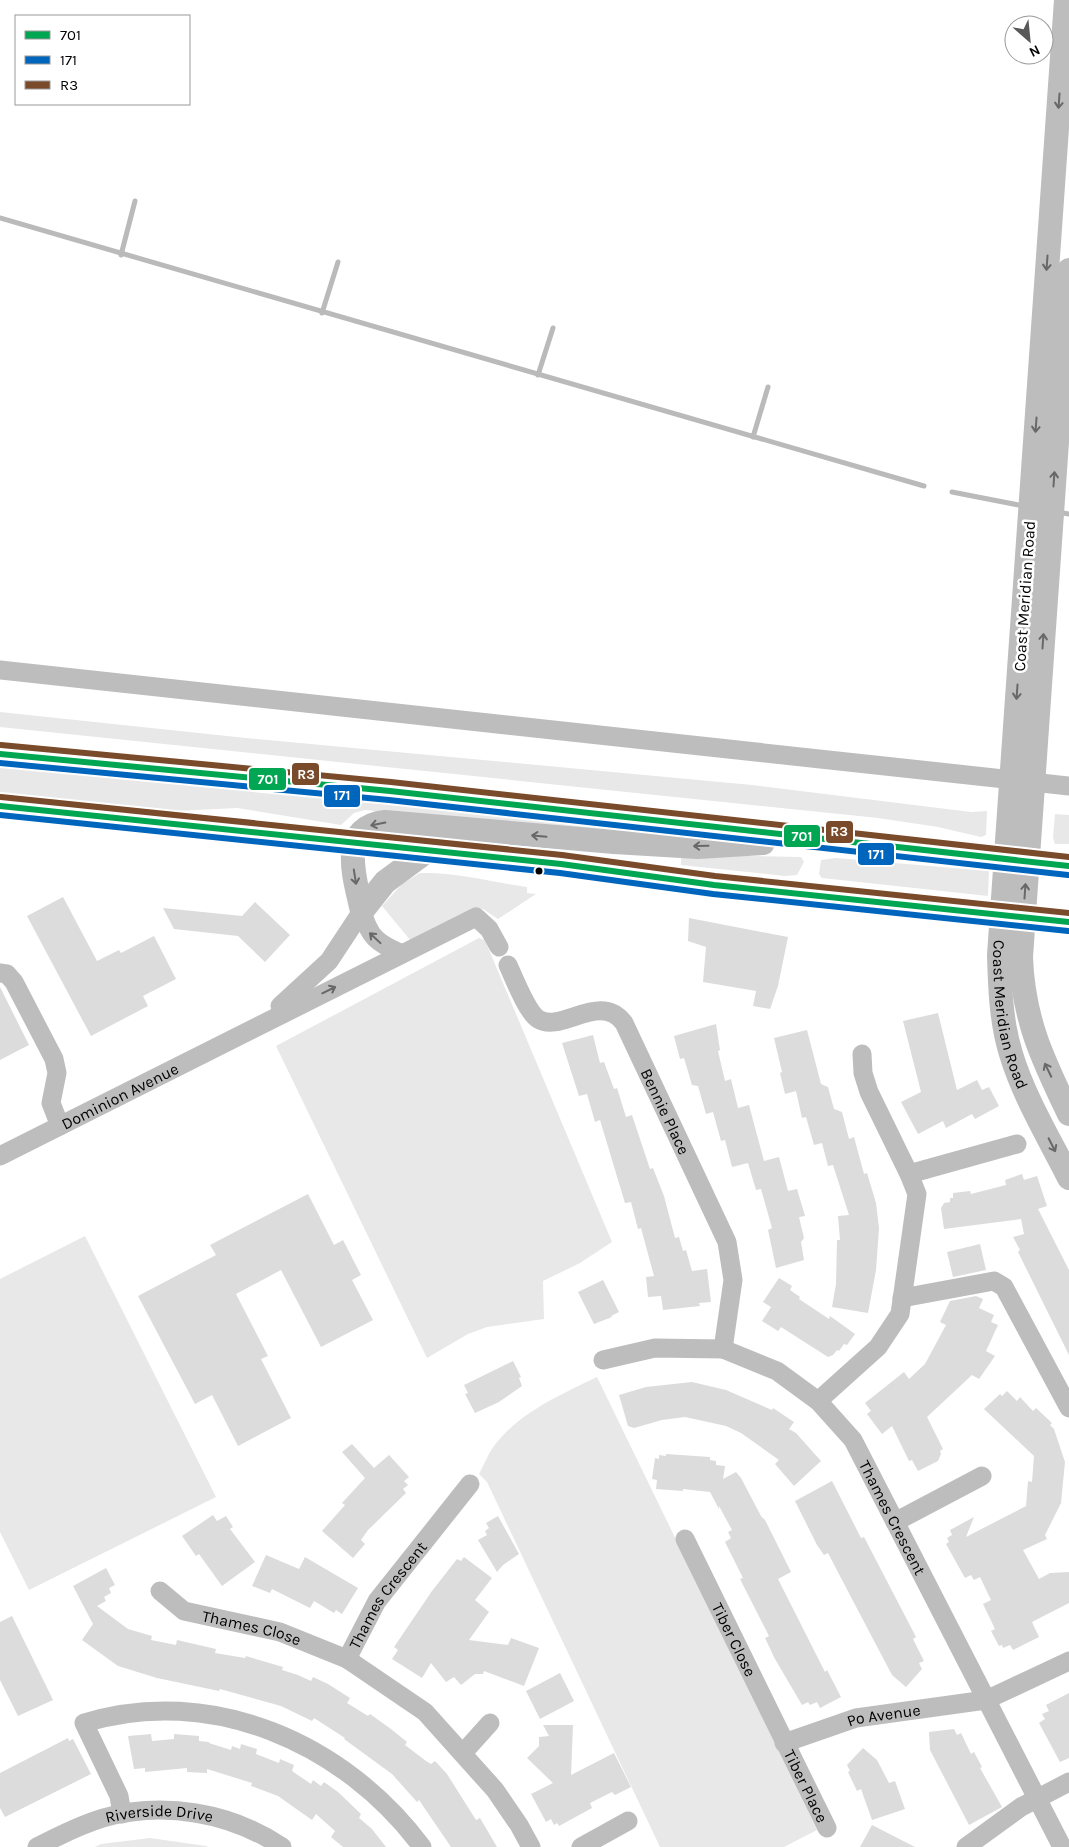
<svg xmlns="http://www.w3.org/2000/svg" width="1069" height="1847" font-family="Karla,sans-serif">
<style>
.green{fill:#e8e8e8}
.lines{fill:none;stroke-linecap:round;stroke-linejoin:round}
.stream{stroke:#bababa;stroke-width:5}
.building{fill:#dcdcdc}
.minor{stroke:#bdbdbd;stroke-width:19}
.major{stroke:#bdbdbd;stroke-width:24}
.bus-1-casing{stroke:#fff;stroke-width:10}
.bus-2-casing{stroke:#fff;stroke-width:10}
.bus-3-casing{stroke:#fff;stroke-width:10}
.bus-1{stroke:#00a651;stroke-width:6}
.bus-2{stroke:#0065bd;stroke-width:6}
.bus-3{stroke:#7a4b2a;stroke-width:6}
.oneway{stroke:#686868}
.bus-dot{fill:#000;stroke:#fff;stroke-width:2}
.labels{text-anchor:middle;stroke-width:5;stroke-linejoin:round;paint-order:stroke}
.street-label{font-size:16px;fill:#000;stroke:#fff}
.line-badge{stroke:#fff;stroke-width:2}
.badge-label{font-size:14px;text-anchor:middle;font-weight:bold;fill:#fff}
</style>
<rect width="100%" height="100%" fill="#fff"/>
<g class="green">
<path d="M0 712 246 738 752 785 971 812 987 811 986 835 981 837 938 827 878 818 0 727Z"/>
<path d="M8 763 664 831 673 834 631 837 365 810 354 813 341 825 237 808 155 812 0 796V764Z"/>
<path d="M1055 814 1069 815V844H1055L1053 838Z"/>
<path d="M687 855 801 857 804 862 797 875 785 876 681 865V857Z"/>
<path d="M836 858 989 871 988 896 822 878 819 874 821 860Z"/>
<path d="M420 873C456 872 491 882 527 887V893L536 894 498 919 483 909H476L411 941 382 906 402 884Z"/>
<path d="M479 938 484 940 487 945 612 1242 580 1263 543 1281 544 1319 487 1327 468 1334 427 1358 276 1046Z"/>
<path d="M85 1236 216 1497 29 1590 0 1532V1279Z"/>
<path d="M597 1377 817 1830 784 1847H660L487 1482 479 1474C484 1465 488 1454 494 1446 520 1412 560 1395 597 1377Z"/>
<path d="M150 1838 206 1846 209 1847H95L101 1844Z"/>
</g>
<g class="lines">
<g class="stream">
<path d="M0 218 924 486"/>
<path d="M121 255 135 201"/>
<path d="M322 313 338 262"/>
<path d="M538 375 553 328"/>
<path d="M753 437 768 387"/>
<path d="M952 492 1024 506"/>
<path d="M1057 512 1069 514"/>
</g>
</g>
<g class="building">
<path d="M63 897 97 961 119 950 121 953 154 936 176 979 143 996 148 1006 91 1036 27 916Z"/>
<path d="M255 902 290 935 265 962 238 936 174 929 163 908 242 916Z"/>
<path d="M689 918 788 937 778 986 770 1009 753 1006 756 991 703 982 706 947 688 941Z"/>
<path d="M0 987 29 1045 0 1060Z"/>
<path d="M938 1013 957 1090 977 1080 982 1090 989 1087 999 1106 975 1119 972 1114 946 1128 943 1121 918 1134 901 1102 921 1092 903 1021Z"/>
<path d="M716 1024 720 1050 718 1051 725 1081 731 1079 738 1108 749 1105 764 1161 779 1157 788 1191 797 1189 805 1216 799 1217 804 1238 801 1242 804 1260 776 1268 768 1230 772 1228 761 1189 756 1190 748 1163 732 1167 725 1140 721 1141 713 1112 706 1114 698 1086 692 1085 684 1058 680 1059 674 1036Z"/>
<path d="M807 1030 821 1084 828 1087 834 1109 842 1112 849 1139 854 1137 864 1174 867 1173 876 1203 879 1228 876 1270 868 1313 832 1307 836 1284 837 1240H840L838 1216 849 1215 833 1165 828 1166 822 1143 814 1145 806 1117 802 1118 796 1091 785 1094 780 1073 782 1072 774 1038Z"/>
<path d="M593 1035 600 1063 604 1062 614 1089 617 1088 626 1117 632 1115 650 1169 653 1168 664 1196 675 1238 679 1237 683 1251 686 1250 692 1271 707 1269 711 1302 699 1303 700 1306 663 1310 661 1296 648 1297 646 1277 654 1276 641 1228 638 1229 631 1202 625 1203 600 1120 595 1122 587 1094 579 1096 562 1043Z"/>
<path d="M1022 1174 1024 1180 1037 1176 1047 1206 1038 1209 1069 1270V1355L1018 1252 1020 1250 1013 1237 1024 1234 1021 1219 944 1229 941 1208 944 1203 950 1202V1198H953V1193L970 1191 971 1194 1006 1185 1005 1180Z"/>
<path d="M308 1194 334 1245 343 1240 361 1275 352 1280 373 1320 321 1347 281 1270 236 1294 268 1356 261 1359 291 1418 238 1446 212 1395 195 1404 138 1296 216 1255 210 1245Z"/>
<path d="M980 1244 986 1270 953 1277 947 1252Z"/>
<path d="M779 1278 792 1286 790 1290 800 1297 799 1299 829 1319 830 1316 855 1334 847 1345 844 1344 839 1351 837 1350 833 1355 828 1357 781 1327 778 1331 762 1321 771 1307 763 1302Z"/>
<path d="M603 1280 619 1312 611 1316 612 1317 594 1324 578 1292Z"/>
<path d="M976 1296 983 1299 979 1308 994 1315 991 1322 998 1325 986 1351 995 1356 979 1379 972 1375 927 1417 943 1449 940 1451 941 1454 938 1461 918 1471 912 1460 909 1461 892 1426 882 1434 867 1414 871 1411 865 1403 904 1372 909 1379 925 1364 946 1325 940 1322 950 1301Z"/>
<path d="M513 1361 521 1377 519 1378 522 1386 499 1402 475 1413 465 1394 468 1393 464 1385Z"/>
<path d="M692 1382 726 1390 772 1410 773 1408 794 1422 789 1429 796 1433 821 1461 794 1486 775 1464 779 1460 741 1433 726 1426 685 1417 662 1420 634 1428 628 1426 619 1395 646 1387Z"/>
<path d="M1007 1391 1017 1401 1020 1397 1033 1411 1036 1408 1052 1423 1050 1425 1054 1429 1065 1462 1061 1503 1045 1535 1047 1539 1023 1550 1039 1579 1050 1573 1069 1572V1603L1032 1622 1039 1637 1013 1650 1010 1645 1003 1648 1002 1645 999 1646 991 1631 995 1629 983 1604 991 1600 980 1577 974 1580 971 1575 965 1578 946 1544 949 1542 947 1538 952 1535 950 1530 974 1517 966 1537 1026 1506 1028 1481 1032 1482 1034 1456 984 1409 1000 1394 1002 1396Z"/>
<path d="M352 1444 374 1468 389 1455 409 1477 404 1481 408 1485 403 1489 406 1493 368 1530 361 1540 365 1544 353 1558 322 1531 345 1505 342 1503 365 1478 342 1452Z"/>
<path d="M666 1454 710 1457V1460L716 1461V1465L725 1466 723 1479 736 1472 741 1478 761 1516 765 1520 791 1572 778 1579 825 1672 827 1670 841 1697 820 1708 817 1702 810 1705 808 1702 802 1705 775 1659 765 1638 769 1636 740 1579 743 1578 725 1542 731 1538 728 1532 732 1530 719 1506V1509L710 1492 683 1489V1491L656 1489 657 1480 652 1479 655 1458 659 1459V1455L666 1456Z"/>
<path d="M832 1481 861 1538 864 1537 916 1637 913 1639 924 1661 919 1663 922 1669 906 1687 892 1675 841 1578 828 1553 824 1555 817 1545 795 1501Z"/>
<path d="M213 1515 217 1521 226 1516 233 1527 230 1529 255 1562 222 1586 199 1554 196 1556 182 1536Z"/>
<path d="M498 1516 519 1554 503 1565 497 1572 478 1540 487 1535 485 1531 489 1528 486 1523Z"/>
<path d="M266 1555 299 1569 305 1557 358 1588 342 1614 336 1610 334 1613 314 1601 310 1608 272 1589 270 1593 252 1586Z"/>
<path d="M464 1557 492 1578 475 1600 489 1612 469 1640 508 1645 511 1638 539 1648 524 1686 484 1671 483 1674H475L461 1685 454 1677 446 1682 431 1663 422 1678 392 1659 398 1650 394 1647 432 1591 457 1559 461 1561Z"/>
<path d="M106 1568 115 1585 109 1588 111 1593 104 1597 106 1601 97 1606 128 1629 152 1636 151 1640 176 1645 177 1640 216 1649 215 1653 245 1658 246 1656 283 1667 282 1670 298 1675 311 1681 313 1677 328 1684 350 1698 347 1703 368 1716 370 1714 391 1729 407 1742 405 1745 426 1761 431 1764 435 1761 447 1774 476 1820 480 1818 497 1847H451L419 1800 417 1802 392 1774 344 1739 345 1738 314 1718 312 1721 281 1706 220 1689 219 1691 157 1678 118 1666 82 1640 93 1624 73 1586Z"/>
<path d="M12 1616 53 1700 18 1716 0 1680V1622Z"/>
<path d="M560 1673 574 1701 540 1719 526 1691Z"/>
<path d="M1069 1693V1758L1060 1762 1039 1723 1045 1719 1042 1714 1049 1711 1046 1705Z"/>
<path d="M543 1725H573L571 1775 614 1753 631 1787 615 1795 612 1792 590 1803 592 1808 559 1826 557 1823 554 1825 551 1819 546 1822 531 1794 553 1783 527 1758 539 1746V1737L549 1736Z"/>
<path d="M954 1729 957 1735 961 1733 971 1754 974 1752 982 1767 980 1768 1002 1807 969 1825 930 1750 929 1732Z"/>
<path d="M151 1734 152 1741 174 1739V1734L199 1736V1741L209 1742V1743L231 1750 232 1746 240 1749 241 1744 257 1749 256 1754 279 1763 280 1759 294 1765 292 1771 311 1784 313 1780 321 1786 324 1782 338 1792 361 1814 359 1818 372 1829 386 1847H343L331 1837 335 1831 316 1814 312 1820 278 1796 251 1786 252 1783 207 1769V1773L187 1772V1768L145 1772V1768L134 1769 128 1736Z"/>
<path d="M68 1738 69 1741 73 1739 91 1774 5 1817 0 1808V1773Z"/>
<path d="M863 1748 877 1760 889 1783 895 1781 905 1809 872 1820 861 1789 857 1791 848 1772 850 1771 847 1765Z"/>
<path d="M872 1825 915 1847H860Z"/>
</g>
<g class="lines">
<g class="minor">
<path d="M0 670 1069 786"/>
<path d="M362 911C369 937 377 943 402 954"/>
<path id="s1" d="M508 965C514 978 527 1012 538 1019 561 1034 600 991 624 1023L727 1242 733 1280 723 1349"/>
<path d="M0 973 7 974 14 982 54 1059 57 1073 51 1103 60 1126"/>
<path d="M280 1006 329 961 362 911"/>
<path id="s2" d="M0 1156 476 917 489 929 499 947"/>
<path d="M909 1174 1017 1144"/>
<path d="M902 1298 994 1281 1004 1287 1069 1408"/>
<path id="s3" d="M603 1360 655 1348 723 1349 777 1371 818 1401 853 1440 1062 1847"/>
<path d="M818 1401 878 1347 900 1314 917 1194 909 1174 869 1092 863 1073 862 1054"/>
<path d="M895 1522 982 1476"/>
<path id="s4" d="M685 1539 827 1828"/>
<path id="s5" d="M160 1591 184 1611 280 1632 347 1659 425 1712 495 1790 519 1825 531 1847"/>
<path id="s6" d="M347 1659 377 1601 470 1484"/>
<path id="s7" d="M784 1743 856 1718 986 1700 1069 1661"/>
<path d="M463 1753 490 1723"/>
<path d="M122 1814 119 1796 84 1723C211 1684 345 1743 422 1847"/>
<path id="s8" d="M37 1847C58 1836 80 1825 103 1818 163 1801 230 1812 282 1847"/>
<path d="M581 1847 628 1821"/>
<path d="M966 1847 1021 1807 1069 1782"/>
</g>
<g class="major">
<path id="s9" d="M1066 0 999 955C1000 988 1001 1022 1011 1054 1024 1097 1049 1138 1069 1178"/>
<path d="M1069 270 1021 957C1023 1019 1043 1060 1069 1114"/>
<path d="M0 754 390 791 1069 866"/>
<path d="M0 806 561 864 714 885 1069 922"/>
<path d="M362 911C355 879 337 827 385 822L614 842 698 847 763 843"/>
<path d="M362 911 385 882 427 851"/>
</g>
<g class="bus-1-casing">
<g id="bus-1">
<path d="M0 754 390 791 1069 866"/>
<path d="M0 806 561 864 714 885 1069 922"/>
</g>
</g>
<g class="bus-2-casing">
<g id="bus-2">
<path d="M0 763 389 800 1068 875"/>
<path d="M0 815 560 873 713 894 1068 931"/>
</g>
</g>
<g class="bus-3-casing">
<g id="bus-3">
<path d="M1 745 391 782 1069 857"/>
<path d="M1 797 562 855 715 876 1069 913"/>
</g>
</g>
<use href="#bus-1" class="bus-1"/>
<use href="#bus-2" class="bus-2"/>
<use href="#bus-3" class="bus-3"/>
</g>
<defs><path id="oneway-shaft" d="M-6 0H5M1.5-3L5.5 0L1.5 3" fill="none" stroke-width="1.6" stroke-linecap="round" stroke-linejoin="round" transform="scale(1.25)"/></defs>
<g class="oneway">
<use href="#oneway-shaft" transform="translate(1059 101) rotate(94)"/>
<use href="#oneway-shaft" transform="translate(1047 263) rotate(94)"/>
<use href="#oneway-shaft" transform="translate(1036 425) rotate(94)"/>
<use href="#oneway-shaft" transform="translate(1054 479) rotate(-86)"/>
<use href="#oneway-shaft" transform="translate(1043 641) rotate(-86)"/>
<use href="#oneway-shaft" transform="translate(1017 692) rotate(94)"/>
<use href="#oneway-shaft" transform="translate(378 824) rotate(169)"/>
<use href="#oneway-shaft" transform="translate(539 836) rotate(-175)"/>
<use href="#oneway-shaft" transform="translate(701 846) rotate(179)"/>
<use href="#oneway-shaft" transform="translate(355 877) rotate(81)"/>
<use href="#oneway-shaft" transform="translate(1025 891) rotate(-86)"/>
<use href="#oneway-shaft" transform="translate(375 938) rotate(-137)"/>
<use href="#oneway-shaft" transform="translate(329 990) rotate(-26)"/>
<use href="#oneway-shaft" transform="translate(1048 1070) rotate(-116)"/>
<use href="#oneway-shaft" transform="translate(1052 1145) rotate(63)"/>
</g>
<circle class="bus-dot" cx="539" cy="871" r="4.5"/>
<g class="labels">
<g class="street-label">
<text transform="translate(1024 596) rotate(-86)" y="6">Coast Meridian Road</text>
<text dy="6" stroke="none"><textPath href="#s9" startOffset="1018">Coast Meridian Road</textPath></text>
<text dy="6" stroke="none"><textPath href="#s2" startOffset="134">Dominion Avenue</textPath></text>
<text dy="6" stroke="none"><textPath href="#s1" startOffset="252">Bennie Place</textPath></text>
<text dy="6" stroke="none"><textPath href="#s3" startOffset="370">Thames Crescent</textPath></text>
<text dy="6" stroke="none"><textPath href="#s6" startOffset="76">Thames Crescent</textPath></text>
<text dy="6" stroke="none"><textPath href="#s5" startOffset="101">Thames Close</textPath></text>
<text dy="6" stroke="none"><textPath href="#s4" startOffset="112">Tiber Close</textPath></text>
<text dy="6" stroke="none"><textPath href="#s7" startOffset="104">Po Avenue</textPath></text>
<text dy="6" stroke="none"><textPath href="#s4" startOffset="275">Tiber Place</textPath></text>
<text dy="6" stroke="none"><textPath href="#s8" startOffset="129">Riverside Drive</textPath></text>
</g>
</g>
<g class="line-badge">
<rect x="291" y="762" width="29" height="24" rx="5" fill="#7a4b2a"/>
<rect x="248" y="767" width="39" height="24" rx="5" fill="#00a651"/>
<rect x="323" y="784" width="38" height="24" rx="5" fill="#0065bd"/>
<rect x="825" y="820" width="29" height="24" rx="5" fill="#7a4b2a"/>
<rect x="783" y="824" width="38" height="24" rx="5" fill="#00a651"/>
<rect x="857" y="842" width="38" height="24" rx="5" fill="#0065bd"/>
</g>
<g class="badge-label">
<text x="306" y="779">R3</text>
<text x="268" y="784">701</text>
<text x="342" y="800">171</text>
<text x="839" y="836">R3</text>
<text x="802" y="841">701</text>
<text x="876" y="859">171</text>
</g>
<rect x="15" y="15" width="175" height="90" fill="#ffffff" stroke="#999999"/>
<rect x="25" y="31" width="25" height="8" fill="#00a651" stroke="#999999"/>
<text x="60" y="40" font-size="15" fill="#000000">701</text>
<rect x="25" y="56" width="25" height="8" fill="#0065bd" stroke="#999999"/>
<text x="60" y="65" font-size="15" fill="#000000">171</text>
<rect x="25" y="81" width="25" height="8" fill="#7a4b2a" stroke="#999999"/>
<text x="60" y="90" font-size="15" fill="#000000">R3</text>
<g transform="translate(1029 40) rotate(153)"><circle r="24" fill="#ffffff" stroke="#999999"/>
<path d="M0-4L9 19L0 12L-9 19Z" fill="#595959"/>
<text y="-8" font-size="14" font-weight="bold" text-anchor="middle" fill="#000000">N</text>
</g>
</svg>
